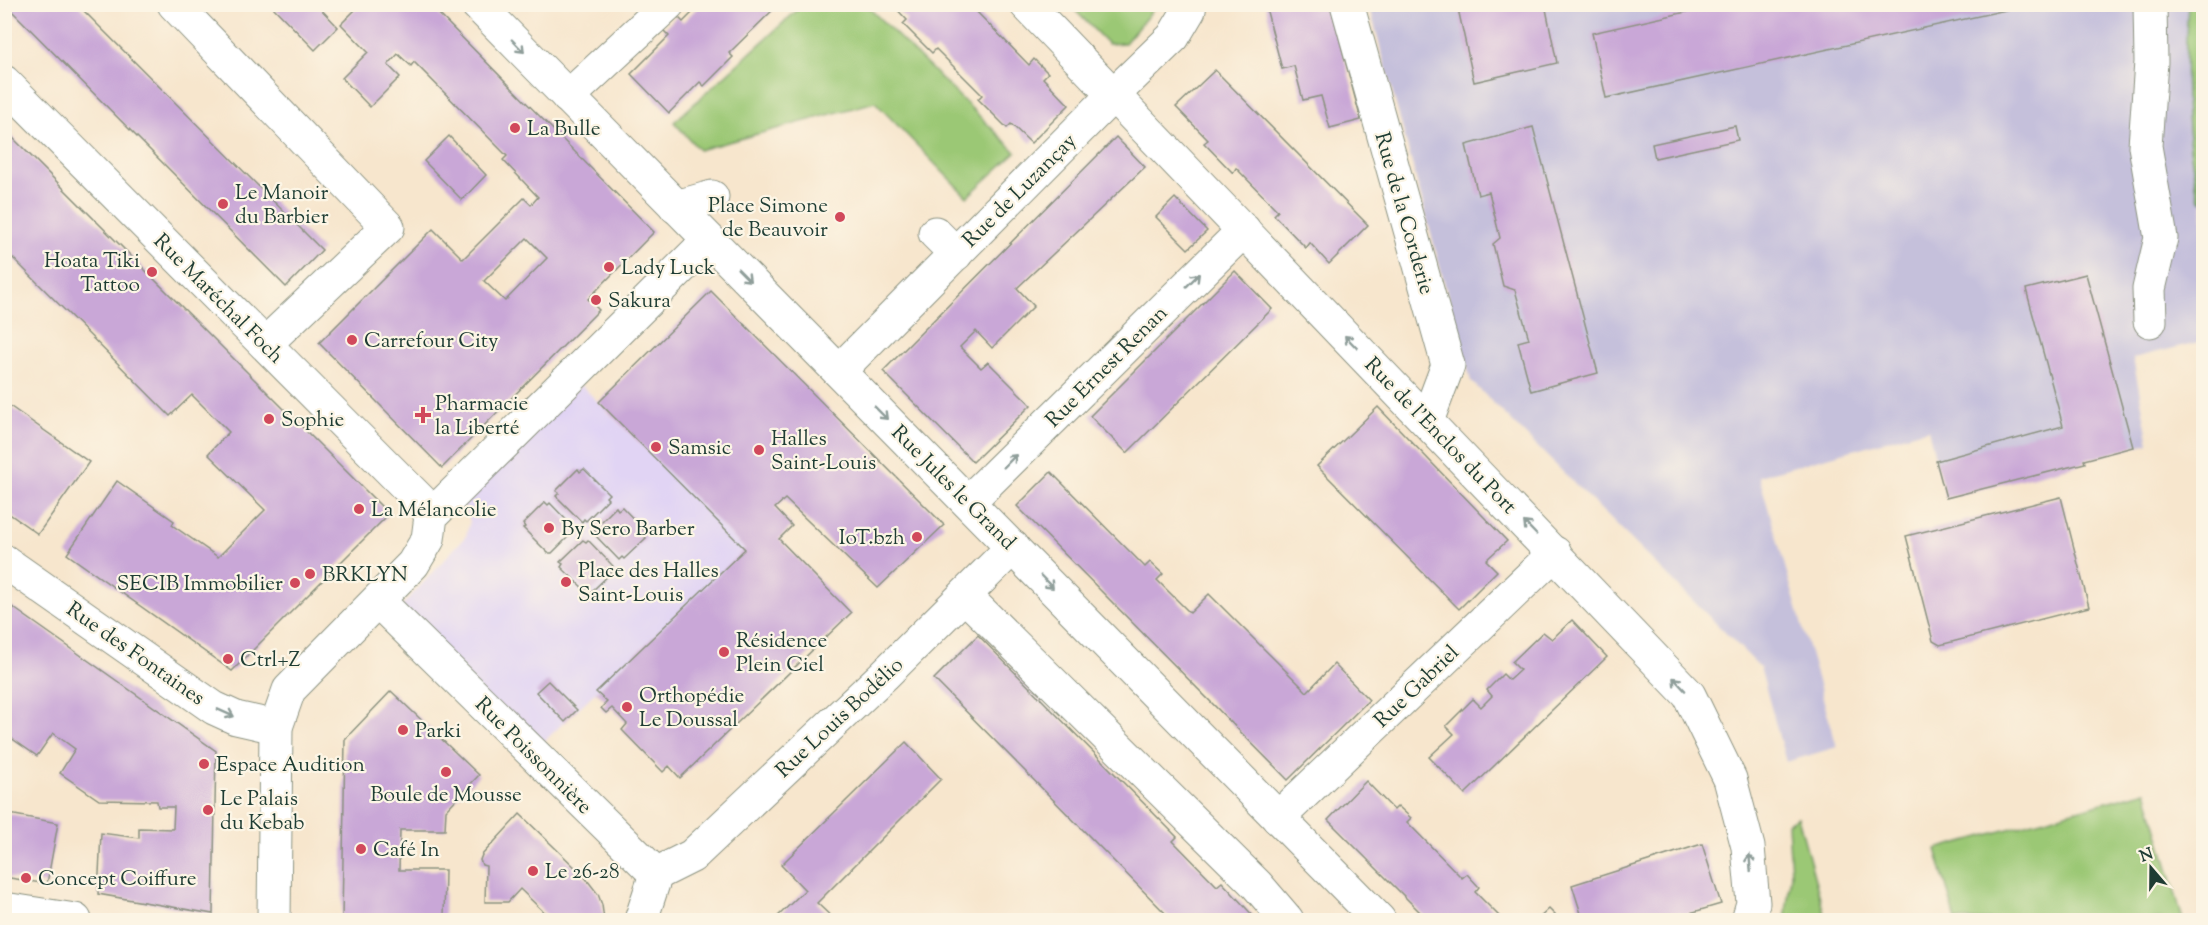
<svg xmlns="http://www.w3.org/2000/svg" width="2208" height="925" font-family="'Sorts Mill Goudy',serif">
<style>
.built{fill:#e1d4f4}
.industrial{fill:#c5c0db}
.green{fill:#9bc875;stroke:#5d8254;stroke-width:1.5}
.building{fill:#c9a7d7;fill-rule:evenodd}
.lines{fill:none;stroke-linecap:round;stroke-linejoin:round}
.minor-casing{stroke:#8b9280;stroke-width:35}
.minor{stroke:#fff;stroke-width:33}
.oneway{stroke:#8f9e9a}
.poi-dot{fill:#d1495b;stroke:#fcf5e5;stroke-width:2}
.labels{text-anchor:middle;stroke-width:4.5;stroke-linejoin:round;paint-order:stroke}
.poi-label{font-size:21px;fill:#1f3d34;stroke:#fcf5e5;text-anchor:start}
.street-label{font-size:21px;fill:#1f3d34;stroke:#fcf5e5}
</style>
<rect width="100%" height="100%" fill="#fcf5e5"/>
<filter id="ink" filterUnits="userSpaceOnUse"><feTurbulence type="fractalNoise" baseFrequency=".0167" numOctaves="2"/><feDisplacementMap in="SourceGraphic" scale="12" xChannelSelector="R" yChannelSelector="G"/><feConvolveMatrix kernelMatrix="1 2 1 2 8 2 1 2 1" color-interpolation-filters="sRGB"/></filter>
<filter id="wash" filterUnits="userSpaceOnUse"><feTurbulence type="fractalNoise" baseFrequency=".008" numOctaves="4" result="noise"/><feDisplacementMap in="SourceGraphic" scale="24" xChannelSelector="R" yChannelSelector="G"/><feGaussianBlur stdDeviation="1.35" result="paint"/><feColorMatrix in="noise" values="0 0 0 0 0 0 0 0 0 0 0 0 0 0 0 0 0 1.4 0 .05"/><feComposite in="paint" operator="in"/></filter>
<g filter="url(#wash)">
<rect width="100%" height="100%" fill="#f7e6cd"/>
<path class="built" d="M581 385 745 549 533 752 401 607 466 536 470 521 464 507 459 501Z"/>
<path class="industrial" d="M1369 5H2203V341L2133 358 2149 443 1946 498 1928 429 1759 476 1837 747 1786 762 1760 667 1471 381Z"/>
<g class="green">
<path d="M804 4 866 5 1016 152 967 197 875 102 699 150 674 122Z"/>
<path d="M1070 5H1157L1125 43 1108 44Z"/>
<path d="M2188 5H2203V201L2199 199C2184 134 2183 70 2188 5Z"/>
<path d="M2146 791 2183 920H1956L1936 849Z"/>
<path d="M1798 817 1826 920H1785L1791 874 1788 823Z"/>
</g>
<g id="blocks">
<g class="building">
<path d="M270 4H316L338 27 315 50Z"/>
<path d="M358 4H429L654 232 588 299 599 310 442 468 319 343 433 229 463 259 524 198 531 205 538 197 503 160 507 156 414 62 411 66 398 54 388 65 400 77 370 107 342 78 368 52 341 24 359 6ZM527 238 547 258 505 301 484 281Z"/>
<path d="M701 4H786L781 9 777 6 729 53 733 57 704 86 700 82 669 113 631 74 669 36 663 30 677 16 683 22Z"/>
<path d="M892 4H969L1029 65 1034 59 1048 73 1043 78 1069 105 1031 143 1011 124 1007 128 978 99 982 95 936 49 932 53 903 24 907 20Z"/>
<path d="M1265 4H1330L1361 120 1330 128 1321 96 1303 100 1294 66 1282 69Z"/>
<path d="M1457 4H1545L1557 63 1474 82Z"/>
<path d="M1722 4H2029V5L1606 98 1592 33Z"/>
<path d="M6 5H78L322 250 286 287Z"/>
<path d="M1215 70 1368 225 1329 264 1310 243 1306 248 1274 215 1278 211 1236 168 1233 173 1204 143 1208 140 1176 107Z"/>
<path d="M1735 126 1738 140 1655 158 1652 144Z"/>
<path d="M1533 127 1598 373 1531 391 1518 342 1529 339 1515 290 1503 286 1493 244 1500 238 1489 192 1478 195 1466 145Z"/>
<path d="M4 129 389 514 232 671 67 554 117 481 174 521 172 525 218 557 265 510 208 454 229 432 192 395 170 416 4 249Z"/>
<path d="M449 136 486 175 462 200 424 161Z"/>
<path d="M1116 137 1145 167 1017 288 1034 306 992 348 976 331 960 347 981 368 988 362 1031 405 973 462 883 371Z"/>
<path d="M1175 198 1207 231 1188 249 1156 217Z"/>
<path d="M1235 271 1272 309 1127 453 1090 416Z"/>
<path d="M2086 274 2133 447 2084 460 2085 463 1946 498 1936 461 2063 426 2026 289Z"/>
<path d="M711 291 944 525 878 588 785 499 775 508 792 526 779 539 851 613 680 778 669 766 663 772 622 730 627 724 612 708 606 713 601 708 607 702 596 692 745 549 599 402Z"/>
<path d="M4 402 89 462 38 534 4 510Z"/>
<path d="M1378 407 1507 541 1486 560 1497 571 1459 609 1317 466Z"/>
<path d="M578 469 580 472 584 469 609 494 606 497 608 499 586 521 584 519 582 522 556 496 559 493 556 491Z"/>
<path d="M1051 472 1145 567 1150 562 1163 574 1157 580 1190 613 1209 594 1307 692 1334 664 1369 700 1288 780 1017 506Z"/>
<path d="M2061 497 2089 607 1940 645 1933 641 1906 536Z"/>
<path d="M545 502 548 505 550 503 574 528 573 530 574 531 552 553H548L523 528 525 527 523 524Z"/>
<path d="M616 507 618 510 622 507 647 533 644 536 646 538 624 559 622 557 619 560 594 534 596 532 594 529Z"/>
<path d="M583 540 586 542 588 540 613 566 610 568 613 571 590 593 588 590 587 592 561 567 563 564 560 562Z"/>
<path d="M4 601 216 751 213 914 98 894 101 833 139 838V828L173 829 174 807H158L157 801 99 800 60 773 75 749 53 733 37 756 4 733Z"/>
<path d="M1572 620 1607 657 1465 794 1429 757 1454 734 1446 726 1473 699 1481 707 1492 696 1487 690 1503 674 1509 680 1520 670 1512 662 1543 632 1552 639Z"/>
<path d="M978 635 1177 837 1173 841 1217 886 1222 882 1257 920H1172L934 679Z"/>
<path d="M548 681 577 710 565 722 536 692Z"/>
<path d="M391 691 479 775 446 810 445 830H400L399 870H445L444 920H342L345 739Z"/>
<path d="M906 742 941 779 817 903 835 920H774L805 890 781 865Z"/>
<path d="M1366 781 1394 810 1398 806 1411 818 1407 822 1462 878 1467 874 1479 887 1475 892 1503 920H1428L1328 820Z"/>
<path d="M4 813 58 823 47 884 4 877Z"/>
<path d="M520 814 584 876 598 894 602 905 604 920H549L550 918 520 889 508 902H485L486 866 482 865 480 860 482 855Z"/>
<path d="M1702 844 1721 904 1666 920H1583L1572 885Z"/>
<path d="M1549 909 1560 920H1537Z"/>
</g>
</g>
</g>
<g filter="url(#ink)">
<use href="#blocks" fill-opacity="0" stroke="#8b9280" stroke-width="1.5"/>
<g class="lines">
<g class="minor-casing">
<g id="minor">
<path d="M174 4 388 227 265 344"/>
<path d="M477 4 1379 920"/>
<path d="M1026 4 1689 695 1730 779 1748 847 1753 903 1748 920"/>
<path d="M1347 4 1448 365 1427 421"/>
<path d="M4 82 403 483 425 505 431 516"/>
<path d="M568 97 668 4"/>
<path d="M676 207 712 197"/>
<path d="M935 233 956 254"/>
<path d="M2150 321 2149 289 2161 238 2145 146 2151 62 2150 4"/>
<path d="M839 371 1114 94 1173 37 1189 10 1190 4"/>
<path d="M968 502 1244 230"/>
<path d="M4 561 214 708 236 718 276 727"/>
<path d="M965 596 1257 885 1287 920"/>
<path d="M378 601 656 874"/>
<path d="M1278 818 1555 553"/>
<path d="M656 874 692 856 884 675 1013 547"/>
<path d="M4 909 75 920"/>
<path d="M274 920 276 727 289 690 413 564 428 539 431 516 709 240"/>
<path d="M641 920 656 874"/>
</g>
</g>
<use href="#minor" class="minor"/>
</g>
<defs><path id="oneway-shaft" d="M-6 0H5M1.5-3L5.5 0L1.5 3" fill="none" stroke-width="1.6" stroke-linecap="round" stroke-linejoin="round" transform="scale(1.5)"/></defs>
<g class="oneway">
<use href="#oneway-shaft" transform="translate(518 46) rotate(46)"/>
<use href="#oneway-shaft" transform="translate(744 275) rotate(45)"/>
<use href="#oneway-shaft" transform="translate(1193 280) rotate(-45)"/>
<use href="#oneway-shaft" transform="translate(1351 342) rotate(-134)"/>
<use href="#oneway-shaft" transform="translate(881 413) rotate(45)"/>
<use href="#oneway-shaft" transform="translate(1010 461) rotate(-45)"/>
<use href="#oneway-shaft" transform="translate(1530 528) rotate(-134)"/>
<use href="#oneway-shaft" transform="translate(1047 582) rotate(46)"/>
<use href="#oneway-shaft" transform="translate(1679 684) rotate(-133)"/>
<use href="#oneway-shaft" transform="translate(226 713) rotate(24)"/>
<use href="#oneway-shaft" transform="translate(1750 863) rotate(-95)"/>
</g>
</g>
<g class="poi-dot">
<circle cx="515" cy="128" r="6"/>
<circle cx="223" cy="204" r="6"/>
<circle cx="840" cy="217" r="6"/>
<circle cx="609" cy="267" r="6"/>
<circle cx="152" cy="272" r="6"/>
<circle cx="596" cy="300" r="6"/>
<circle cx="352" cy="340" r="6"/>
<path d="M420 406h6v6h6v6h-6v6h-6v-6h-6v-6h6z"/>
<circle cx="269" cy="419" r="6"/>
<circle cx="656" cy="447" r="6"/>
<circle cx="759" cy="450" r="6"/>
<circle cx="359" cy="509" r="6"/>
<circle cx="549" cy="528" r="6"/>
<circle cx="917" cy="537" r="6"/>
<circle cx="310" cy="574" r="6"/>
<circle cx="566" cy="582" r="6"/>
<circle cx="295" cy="583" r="6"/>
<circle cx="724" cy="652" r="6"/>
<circle cx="228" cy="659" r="6"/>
<circle cx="627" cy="707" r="6"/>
<circle cx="403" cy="730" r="6"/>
<circle cx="204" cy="764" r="6"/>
<circle cx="446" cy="772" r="6"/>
<circle cx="208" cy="810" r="6"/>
<circle cx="361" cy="849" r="6"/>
<circle cx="533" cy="871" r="6"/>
<circle cx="26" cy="878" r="6"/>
</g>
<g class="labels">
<g class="poi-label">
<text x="527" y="135">La Bulle</text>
<text x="235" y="199">Le Manoir<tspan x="235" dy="24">du Barbier</tspan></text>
<text x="828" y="212" text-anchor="end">Place Simone<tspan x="828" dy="24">de Beauvoir</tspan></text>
<text x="140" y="267" text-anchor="end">Hoata Tiki<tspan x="140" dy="24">Tattoo</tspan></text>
<text x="621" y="274">Lady Luck</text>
<text x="608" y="307">Sakura</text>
<text x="364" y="347">Carrefour City</text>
<text x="435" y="410">Pharmacie<tspan x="435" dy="24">la Liberté</tspan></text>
<text x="281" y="426">Sophie</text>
<text x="771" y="445">Halles<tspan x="771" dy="24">Saint-Louis</tspan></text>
<text x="668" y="454">Samsic</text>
<text x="371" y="516">La Mélancolie</text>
<text x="561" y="535">By Sero Barber</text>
<text x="905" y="544" text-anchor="end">IoT.bzh</text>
<text x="578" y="577">Place des Halles<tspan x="578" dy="24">Saint-Louis</tspan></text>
<text x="322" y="581">BRKLYN</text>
<text x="283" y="590" text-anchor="end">SECIB Immobilier</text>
<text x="736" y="647">Résidence<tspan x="736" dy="24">Plein Ciel</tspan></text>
<text x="240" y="666">Ctrl+Z</text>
<text x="639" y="702">Orthopédie<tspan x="639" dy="24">Le Doussal</tspan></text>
<text x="415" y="737">Parki</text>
<text x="216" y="771">Espace Audition</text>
<text x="446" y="801" text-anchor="middle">Boule de Mousse</text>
<text x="220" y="805">Le Palais<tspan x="220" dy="24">du Kebab</tspan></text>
<text x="373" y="856">Café In</text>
<text x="545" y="878">Le 26-28</text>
<text x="38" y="885">Concept Coiffure</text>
</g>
<g class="street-label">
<text transform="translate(1019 190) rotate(-45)" y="7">Rue de Luzançay</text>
<text transform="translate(1405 213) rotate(74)" y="7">Rue de la Corderie</text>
<text transform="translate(219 298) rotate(45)" y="7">Rue Maréchal Foch</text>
<text transform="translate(1106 366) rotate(-45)" y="7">Rue Ernest Renan</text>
<text transform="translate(1441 435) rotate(46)" y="7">Rue de l'Enclos du Port</text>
<text transform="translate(954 487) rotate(45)" y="7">Rue Jules le Grand</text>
<text transform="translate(136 653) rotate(35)" y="7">Rue des Fontaines</text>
<text transform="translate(1416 686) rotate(-44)" y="7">Rue Gabriel</text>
<text transform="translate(839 717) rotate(-43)" y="7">Rue Louis Bodélio</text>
<text transform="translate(534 755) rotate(45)" y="7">Rue Poissonnière</text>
</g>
</g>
<rect width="2208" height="925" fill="none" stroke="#fcf5e5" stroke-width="24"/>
<g transform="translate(2151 868) rotate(340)" stroke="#fcf5e5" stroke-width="4.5" paint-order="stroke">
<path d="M0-4.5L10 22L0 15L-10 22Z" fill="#1f3d34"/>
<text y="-9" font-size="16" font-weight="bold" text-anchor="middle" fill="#1f3d34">N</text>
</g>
</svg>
